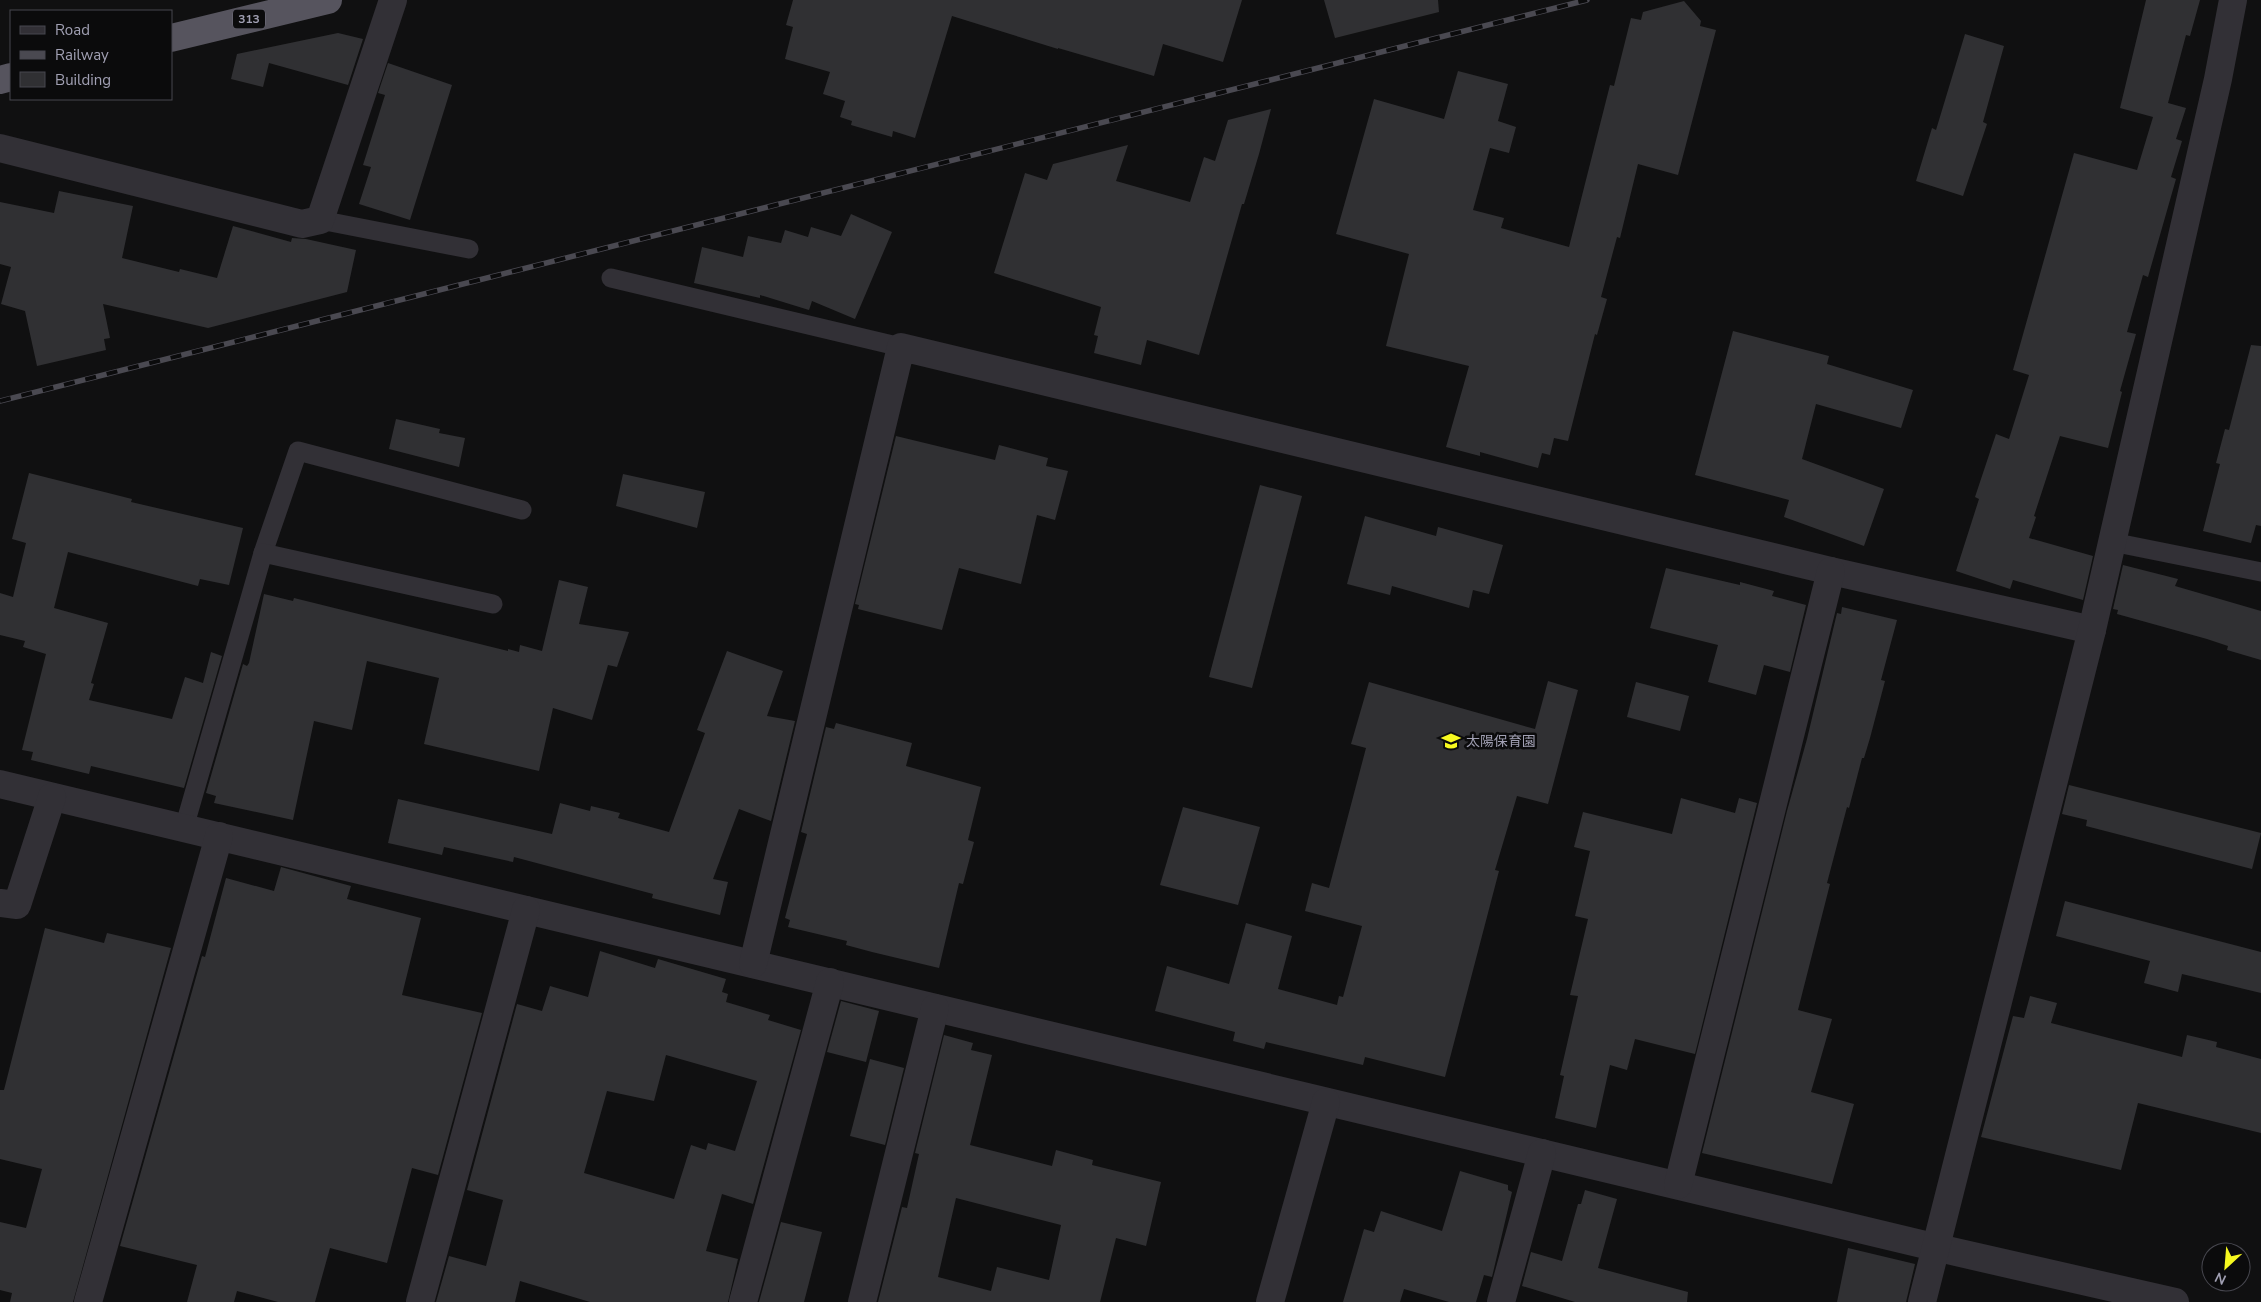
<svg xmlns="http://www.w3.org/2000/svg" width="2261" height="1302" font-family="'Nunito Sans','Noto Sans JP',sans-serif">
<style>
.building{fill:#303033;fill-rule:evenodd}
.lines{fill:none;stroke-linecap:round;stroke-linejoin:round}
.service{stroke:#323036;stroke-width:19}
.minor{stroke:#323036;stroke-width:28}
.tertiary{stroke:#323036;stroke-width:28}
.trunk{stroke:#56545e;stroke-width:28}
.rail-casing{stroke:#4a4951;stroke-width:5.5}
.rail{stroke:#0b0b0c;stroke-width:4;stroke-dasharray:11;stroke-linecap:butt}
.labels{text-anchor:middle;stroke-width:5;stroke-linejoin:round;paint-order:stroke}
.shield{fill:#0b0b0c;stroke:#747381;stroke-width:1}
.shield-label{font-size:12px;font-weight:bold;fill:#a1a0b3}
.poi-label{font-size:14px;fill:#a1a0b3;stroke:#0b0b0c;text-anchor:start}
</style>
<rect width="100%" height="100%" fill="#101011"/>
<g class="building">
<path d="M793 0H1242L1223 62 1163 44 1154 76 1058 48V49L952 16 915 138 893 131 892 137 851 125 852 121 840 117 845 101 823 94 830 72 785 59 793 27 786 25Z"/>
<path d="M1324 0H1438L1439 12 1335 38Z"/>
<path d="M2146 0H2200L2190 36 2186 35 2168 103 2186 108 2176 139 2182 141 2171 177 2176 179 2148 277 2143 275 2127 332 2136 334 2120 391 2122 392 2108 448 2060 436 2034 516 2036 517 2029 538 2093 556 2083 600 2013 580 2010 589 1956 571 1979 499 1975 497 1996 434 2009 439 2029 375 2013 370 2074 153 2137 170 2153 117 2120 108Z"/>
<path d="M1684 1 1701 21 1700 26 1716 30 1678 175 1638 164 1620 238 1617 237 1601 297 1607 299 1597 335 1595 334 1568 441 1554 438 1550 455 1542 453 1538 468 1480 452V456L1446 447 1469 366 1386 346 1409 254 1336 234 1374 99 1444 119 1458 71 1508 84 1498 121 1516 127 1509 153 1490 148 1473 210 1504 218 1501 228 1569 247 1610 85 1614 86 1631 18 1641 20 1643 12Z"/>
<path d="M338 33 363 39 348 85 269 63 263 87 231 79 237 54Z"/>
<path d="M1965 34 2004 46 1983 122 1987 124 1963 196 1916 181 1932 128 1936 130Z"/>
<path d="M388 63 452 85 410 220 359 204 371 167 363 165 385 95 378 93Z"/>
<path d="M1271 109 1259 154 1244 204H1242L1199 355 1147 340 1141 365 1094 353 1098 336 1094 335 1101 307 994 273 1025 173 1047 180 1053 164 1128 145 1116 181 1190 202 1204 157 1215 161 1228 120Z"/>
<path d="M59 191 133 206 122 258 179 272 180 269 217 278 233 226 291 242 292 238 306 239 356 250 347 292 208 328 103 304 110 338 104 339 106 350 37 366 25 311 1 304 11 267 0 264V202L54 213Z"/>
<path d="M851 214 892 232 855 319 812 301 809 310 760 295V298L694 283 702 247 743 257 748 236 781 243 785 230 808 237 811 227 841 236Z"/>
<path d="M1733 331 1829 356 1827 364 1913 390 1901 428 1816 404 1802 459 1884 489 1864 546 1784 517 1789 500 1695 475Z"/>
<path d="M2251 345 2261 346V526L2256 525 2251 543 2203 531 2220 464 2216 463 2225 429 2229 430Z"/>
<path d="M396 419 440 429 439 433 465 438 459 467 389 449Z"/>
<path d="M896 436 995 460 999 445 1048 458 1046 466 1068 471 1055 520 1037 515 1021 584 959 568 942 630 858 609 859 605 855 604Z"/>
<path d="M29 473 132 499 131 502 243 528 229 585 200 579 198 586 68 552 54 608 108 623 91 683 94 684 89 700 172 719 185 677 203 683 211 652 222 656 184 788 91 766 89 774 31 760 33 752 22 750 46 654 23 647 25 641 0 635V593L13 597 26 543 12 539Z"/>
<path d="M623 474 705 492 697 528 616 506Z"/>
<path d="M1260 485 1302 496 1252 688 1209 677Z"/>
<path d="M1365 516 1436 536 1438 527 1503 545 1489 594 1473 590 1469 608 1392 586 1390 595 1347 584Z"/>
<path d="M2123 565 2178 579 2175 586 2261 611V660L2227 650 2228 646 2207 639 2117 614 2118 610 2113 609Z"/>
<path d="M1666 568 1740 585V582L1774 591 1772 596 1806 605 1790 672 1764 665 1756 695 1708 682 1718 645 1650 628Z"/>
<path d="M559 580 588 587 579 624 629 632 617 667 608 665 592 720 553 708 539 771 424 744 439 678 367 661 352 730 314 721 293 820 214 803 216 796 206 793 243 664 247 666 249 663 264 594 293 601 294 598 508 651V649L519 652 520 645 542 651Z"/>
<path d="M1842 607 1897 620 1881 680 1885 681 1870 738 1864 758H1862L1849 808 1847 807 1827 883 1830 884 1798 1010 1832 1019 1811 1092 1854 1104 1832 1184 1702 1153 1787 811 1807 739 1837 613 1841 614Z"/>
<path d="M727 651 783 671 767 716 795 721 771 821 739 809 713 879 728 882 720 915 652 898 653 894 514 857 513 862 444 847 442 855 388 843 398 799 552 834 560 803 590 811 591 806 620 813 618 818 669 832 705 733 697 730Z"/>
<path d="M1548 681 1578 690 1548 804 1517 796 1495 870 1499 871 1445 1077 1365 1057 1363 1065 1266 1042 1264 1049 1233 1041 1235 1032 1155 1011 1167 966 1229 984 1246 923 1292 936 1278 989 1337 1005 1339 996 1343 997 1362 926 1305 911 1312 883 1329 888 1366 748 1351 744 1369 682 1535 729Z"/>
<path d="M1636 682 1689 696 1680 731 1627 717Z"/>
<path d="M836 723 912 743 906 766 981 787 968 840 974 842 963 884 959 883 939 968 872 952 846 945 847 941 788 927 790 920 785 918 807 834 801 832 826 727 834 729Z"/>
<path d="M2069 785 2261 833 2252 869 2086 826 2087 820 2062 814Z"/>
<path d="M1681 798 1735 813 1739 798 1757 803 1695 1054 1635 1039 1627 1070 1610 1065 1596 1128 1555 1118 1564 1076 1560 1075 1578 996 1570 995 1588 919 1575 916 1590 851 1574 847 1583 812 1672 834Z"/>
<path d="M1183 807 1260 827 1238 905 1160 885Z"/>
<path d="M281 867 351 886 347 899 421 918 402 995 482 1013 438 1175 412 1168 387 1263 330 1248 315 1302H278L237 1291 234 1302H187L197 1265 120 1246 202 956 205 957 226 878 274 891Z"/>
<path d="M2065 901 2261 952V993L2182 974 2178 992 2144 983 2150 961 2056 936Z"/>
<path d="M45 928 104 943 107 933 171 948 73 1302H10L12 1293 0 1290V1222L26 1228 42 1169 0 1159V1090H4Z"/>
<path d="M600 951 655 968 658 959 726 979 722 992 728 994 726 1002 770 1015 768 1020 801 1030 753 1204 722 1194 706 1251 738 1259 728 1302H590L520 1281 515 1302H436L449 1256 486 1266 503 1200 467 1190 517 1004 542 1011 550 986 588 997ZM666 1055 757 1081 735 1151 708 1143 706 1150 691 1145 674 1199 584 1173 607 1091 654 1101Z"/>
<path d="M2030 996 2057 1003 2051 1023 2182 1057 2187 1035 2217 1042 2216 1047 2261 1059V1133L2138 1103 2121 1170 1981 1137 2013 1016 2024 1018Z"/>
<path d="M841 1001 879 1011 866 1062 827 1052Z"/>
<path d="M944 1035 973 1043 971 1050 992 1055 970 1145 1052 1166 1056 1150 1093 1160 1092 1165 1161 1182 1146 1246 1116 1238 1100 1302H878L902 1207 907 1208 919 1154 915 1153ZM956 1198 1061 1225 1049 1280 997 1267 991 1291 938 1277Z"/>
<path d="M870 1059 904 1068 885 1145 850 1136Z"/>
<path d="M1460 1171 1508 1185V1190L1512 1192 1492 1277 1484 1275 1476 1302H1449L1404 1289 1400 1302H1343L1364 1229 1374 1232 1381 1211 1442 1231Z"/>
<path d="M1585 1190 1617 1199 1598 1268 1688 1292 1687 1302H1575L1522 1286 1531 1252 1562 1261 1578 1204H1581Z"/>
<path d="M781 1222 822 1232 804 1302H759Z"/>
<path d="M1848 1248 1915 1264 1906 1302H1837Z"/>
</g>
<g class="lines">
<g class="service">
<path d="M320 220 469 249"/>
<path d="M611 278 901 347"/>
<path d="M2112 542 2261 572"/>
<path d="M263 553 298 451 522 510"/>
<path d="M184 828 263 553 493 604"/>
</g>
<g class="minor">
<path d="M0 148 302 224 320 220 393 0"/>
<path d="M0 784 1934 1247 2175 1302"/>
<path d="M0 903 17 905 52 797"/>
<path d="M753 964 901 347 1831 571 2092 630"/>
<path d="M1678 1185 1831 571"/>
<path d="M88 1302 219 836"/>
<path d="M420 1302 526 910"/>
<path d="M743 1302 830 982"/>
<path d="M862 1302 935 1008"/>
<path d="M1501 1302 1542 1153"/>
<path d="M1922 1302 2092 630 2218 79 2233 0"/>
</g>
<path class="tertiary" d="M1270 1302 1326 1102"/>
<g class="trunk">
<path d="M171 38 328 0"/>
<path d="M0 80 11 77"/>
</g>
<g class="rail-casing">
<path id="rail" d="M0 401 1587 0"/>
</g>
<use href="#rail" class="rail"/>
</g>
<defs>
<g id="school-bare" transform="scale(1.5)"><path d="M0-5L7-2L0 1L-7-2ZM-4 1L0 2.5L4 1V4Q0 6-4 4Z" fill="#f7f91f" stroke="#0b0b0c" stroke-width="2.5" paint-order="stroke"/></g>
</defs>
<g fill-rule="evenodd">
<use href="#school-bare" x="1451" y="741"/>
</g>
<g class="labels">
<rect class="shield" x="233" y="9.5" width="32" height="19" rx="4"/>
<g class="shield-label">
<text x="249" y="23">313</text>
</g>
<g class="poi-label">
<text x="1466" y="746">太陽保育園</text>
</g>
</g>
<rect x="10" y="10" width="162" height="90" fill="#0b0b0c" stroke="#47474f"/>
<rect x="20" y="26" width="25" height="8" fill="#323036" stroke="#47474f"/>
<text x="55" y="35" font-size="15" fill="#a1a0b3">Road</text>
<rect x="20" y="51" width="25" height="8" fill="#4a4951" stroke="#47474f"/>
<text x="55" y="60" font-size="15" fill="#a1a0b3">Railway</text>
<rect x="20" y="72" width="25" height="15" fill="#303033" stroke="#47474f"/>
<text x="55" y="85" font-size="15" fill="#a1a0b3">Building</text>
<g transform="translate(2226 1267) rotate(206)"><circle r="24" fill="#0b0b0c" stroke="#47474f"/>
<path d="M0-4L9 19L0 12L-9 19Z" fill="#f7f91f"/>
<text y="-8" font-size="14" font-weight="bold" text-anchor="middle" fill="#a1a0b3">N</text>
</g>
</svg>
